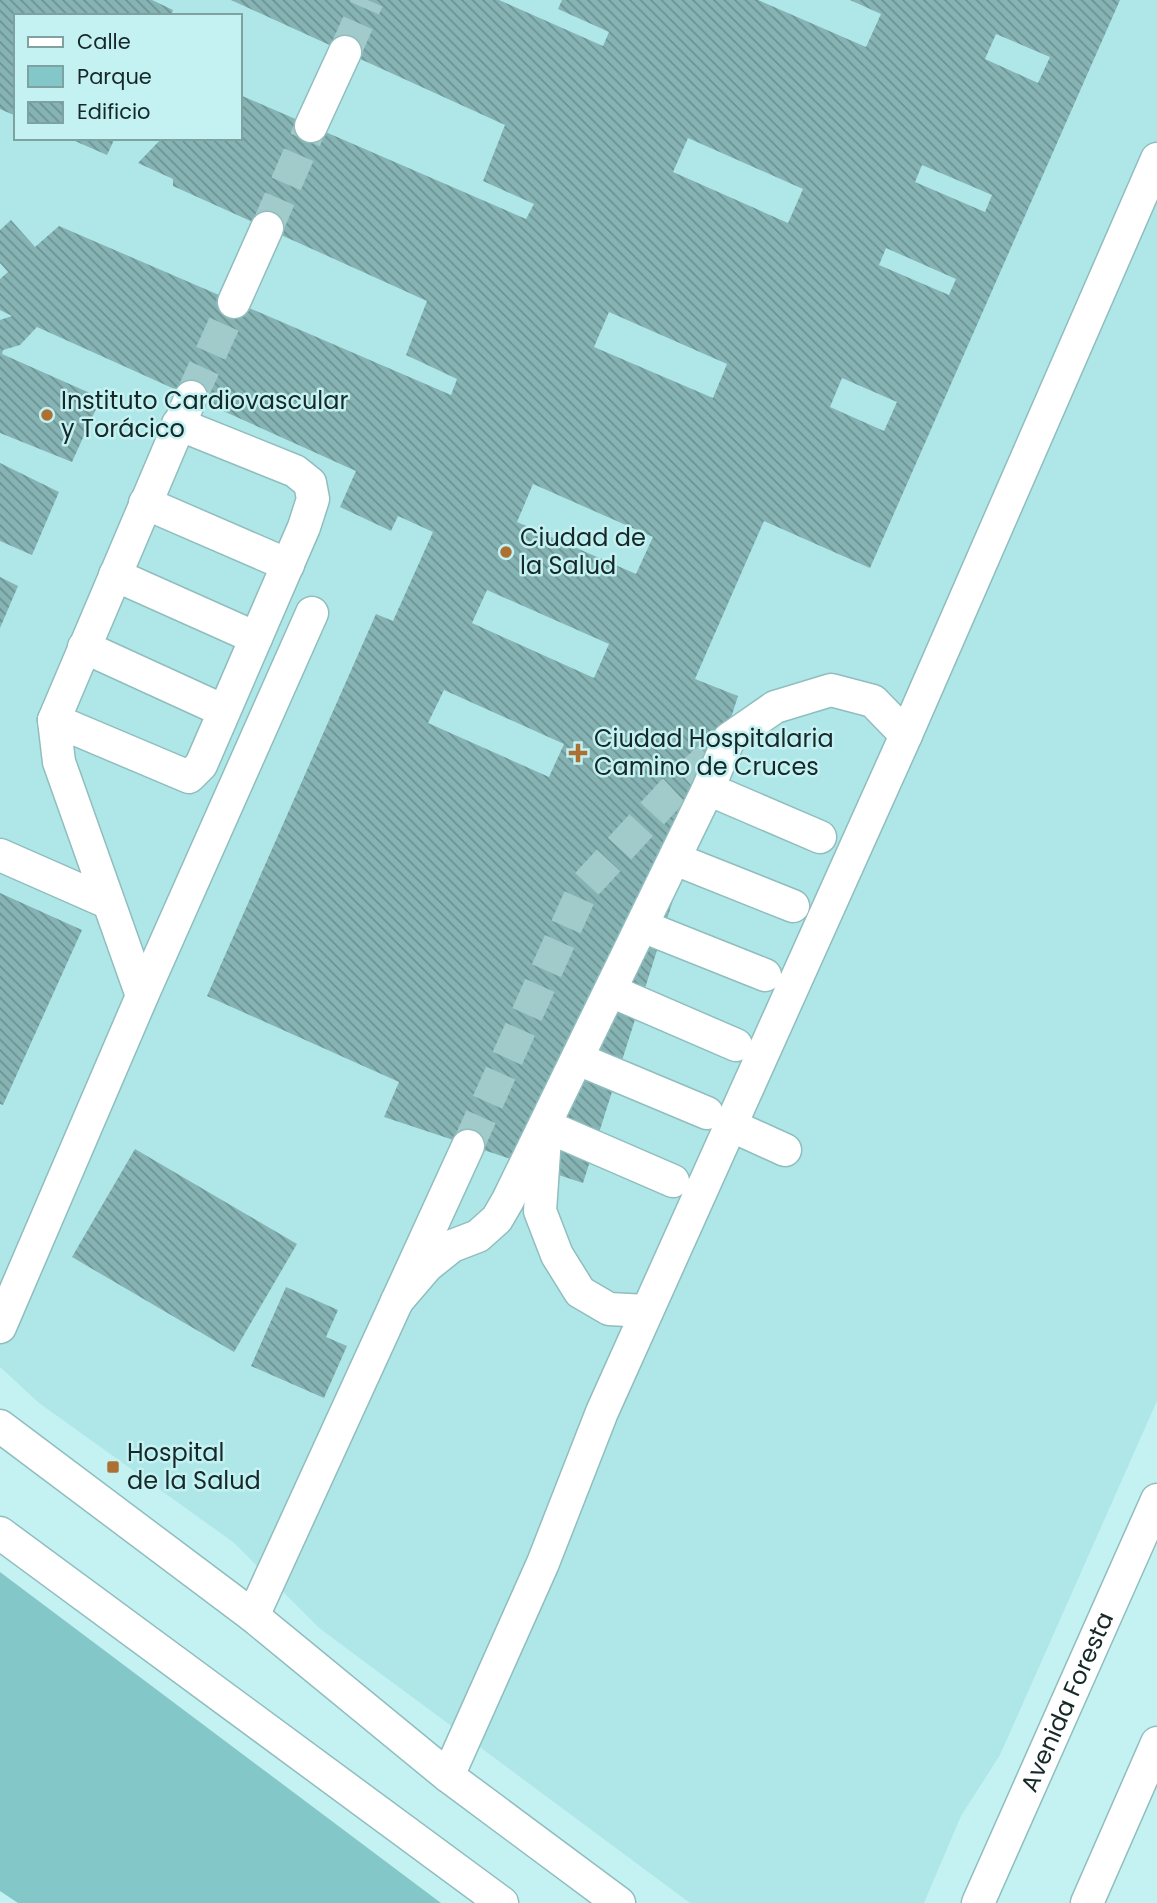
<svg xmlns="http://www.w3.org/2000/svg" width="1157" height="1903" font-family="Poppins,sans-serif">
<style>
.built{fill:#afe7e8;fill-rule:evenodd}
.green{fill:#83c7c9}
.building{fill:url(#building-back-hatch);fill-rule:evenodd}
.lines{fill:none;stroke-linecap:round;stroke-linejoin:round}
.minor-tunnel{stroke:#a1caca;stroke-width:32;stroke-dasharray:32 16;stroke-linecap:butt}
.minor-casing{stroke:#90bdbe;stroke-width:35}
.minor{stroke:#fff;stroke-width:32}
.poi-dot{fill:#ac7132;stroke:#c4f2f3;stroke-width:2.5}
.labels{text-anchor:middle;stroke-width:5;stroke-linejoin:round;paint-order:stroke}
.poi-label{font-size:24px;fill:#162828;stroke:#c4f2f3;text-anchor:start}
.street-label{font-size:24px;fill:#162828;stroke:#c4f2f3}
</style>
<defs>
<pattern id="building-back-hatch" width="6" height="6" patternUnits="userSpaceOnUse" patternTransform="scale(1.75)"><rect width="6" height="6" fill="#86b3b3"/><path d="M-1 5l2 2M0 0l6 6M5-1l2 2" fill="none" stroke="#6d9292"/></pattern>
</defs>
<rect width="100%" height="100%" fill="#c4f2f3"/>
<path class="built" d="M0 0H1157V1401L1000 1755 961 1816 924 1903H690L319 1628 233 1542 39 1403 0 1367ZM16 16H240V138H16Z"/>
<path class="green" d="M0 1572 441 1903H18L0 1891Z"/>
<g class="building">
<path d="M0 0H152L173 10 171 16H16V116L0 109Z"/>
<path d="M231 0H499L603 46 609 32 558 9 562 0H758L866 47 881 14 850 0H1120L870 568 764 521 695 679 738 696 583 1183 384 1117 399 1082 207 996 376 614 393 621 433 532 398 516 391 531 340 507 356 471 37 327 20 345 3 350 2 354 101 398 72 462 0 433V320L12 316 0 310V279L8 272 0 263V230L11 220 35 247 59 226 451 395 457 379 406 355 427 301 173 186V179L138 163 162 138H240V95L526 219 534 204 483 181 505 125ZM996 34 1050 57 1038 83 985 59ZM688 138 803 189 788 223 673 172ZM922 165 992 195 985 212 915 182ZM886 248 956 279 949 295 879 265ZM609 312 727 364 713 398 594 347ZM842 378 897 402 884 431 830 407ZM533 484 653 537 636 574 517 522ZM487 590 609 644 594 678 472 623ZM444 690 564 744 549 777 428 723Z"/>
<path d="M68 138H115L107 155Z"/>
<path d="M0 463 59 492 32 555 0 541Z"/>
<path d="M0 577 18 586 0 628Z"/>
<path d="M0 893 82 930 3 1105 0 1104Z"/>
<path d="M135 1149 297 1244 234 1352 72 1257Z"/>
<path d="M286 1287 338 1310 326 1337 347 1346 324 1398 251 1366Z"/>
</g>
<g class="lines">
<g class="minor-tunnel">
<path d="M345 52 368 0"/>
<path d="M267 228 311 126"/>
<path d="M191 397 234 302"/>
<path d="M468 1146 584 887 673 791 729 739"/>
</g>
<g class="minor-casing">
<g id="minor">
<path d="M311 126 345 52"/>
<path d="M234 302 267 228"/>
<path d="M145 503 288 565"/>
<path d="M115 575 256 638"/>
<path d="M84 647 224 711"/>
<path d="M54 720 189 777 201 765 304 527 313 499 310 483 295 471 178 424"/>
<path d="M708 789 820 837"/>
<path d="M0 855 107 902"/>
<path d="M675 859 793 906"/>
<path d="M642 926 765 975"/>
<path d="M611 991 736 1045"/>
<path d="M142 996 312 613"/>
<path d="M578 1059 707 1113"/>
<path d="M730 1125 785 1150"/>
<path d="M546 1126 673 1181"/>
<path d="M545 1138 540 1211 557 1255 580 1292 609 1309 647 1311"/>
<path d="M397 1301 427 1266 452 1246 478 1236 497 1219 508 1200 708 789 729 739 775 707 831 690 873 701 906 735"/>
<path d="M0 1327 142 996 59 762 54 720 191 397"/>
<path d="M0 1426 253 1616 448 1776 619 1903"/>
<path d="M0 1533 502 1903"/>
<path d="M253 1616 468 1146"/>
<path d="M448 1776 543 1563 602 1412 906 735 1157 159"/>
<path id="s1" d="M978 1903 1157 1500"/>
<path d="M1087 1903 1157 1743"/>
</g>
</g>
<use href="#minor" class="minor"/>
</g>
<g class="poi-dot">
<circle cx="47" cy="415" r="7"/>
<circle cx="506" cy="552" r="7"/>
<path d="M574.5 742.5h7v7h7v7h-7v7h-7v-7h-7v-7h7z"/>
<rect x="106" y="1460" width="14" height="14" rx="3.5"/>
</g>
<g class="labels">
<g class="poi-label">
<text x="61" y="409">Instituto Cardiovascular<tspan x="61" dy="28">y Torácico</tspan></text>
<text x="520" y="546">Ciudad de<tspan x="520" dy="28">la Salud</tspan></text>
<text x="594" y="747">Ciudad Hospitalaria<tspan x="594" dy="28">Camino de Cruces</tspan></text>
<text x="127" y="1461">Hospital<tspan x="127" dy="28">de la Salud</tspan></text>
</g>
<g class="street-label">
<text dy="8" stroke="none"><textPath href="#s1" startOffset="220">Avenida Foresta</textPath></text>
</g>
</g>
<rect x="14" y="14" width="228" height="126" fill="#c4f2f3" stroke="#7ea1a2" stroke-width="2"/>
<rect x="28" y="37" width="35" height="10" fill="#ffffff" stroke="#7ea1a2" stroke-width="2"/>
<text x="77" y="49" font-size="21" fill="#162828">Calle</text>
<rect x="28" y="66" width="35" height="21" fill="#83c7c9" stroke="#7ea1a2" stroke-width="2"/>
<text x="77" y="84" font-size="21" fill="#162828">Parque</text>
<rect x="28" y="102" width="35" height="21" fill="url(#building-back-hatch)" stroke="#7ea1a2" stroke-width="2"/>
<text x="77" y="119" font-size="21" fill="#162828">Edificio</text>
</svg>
